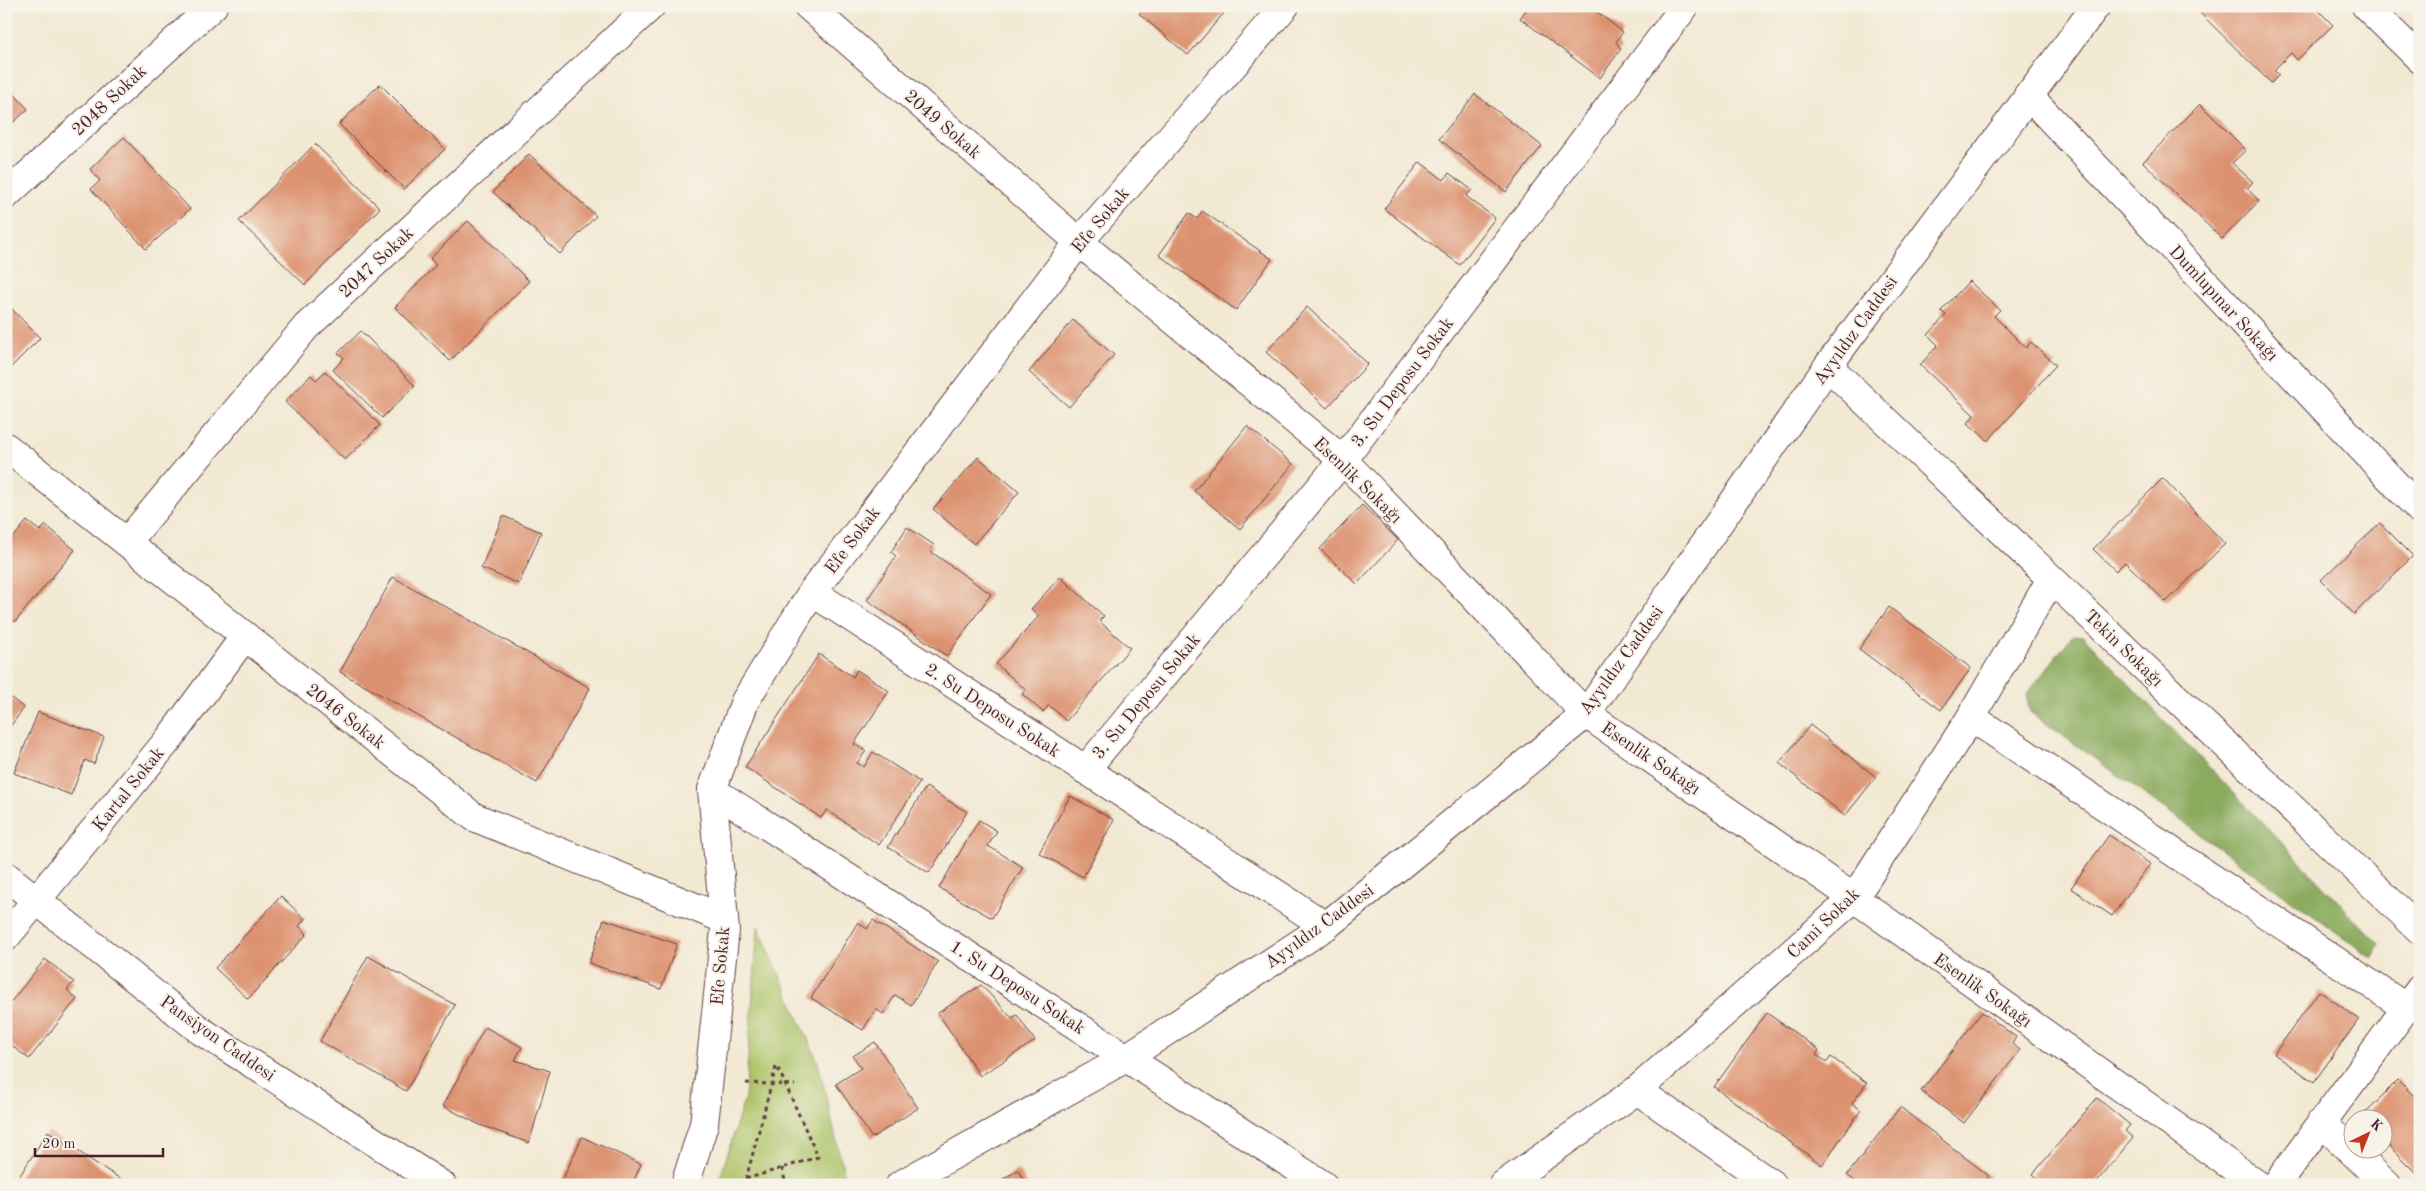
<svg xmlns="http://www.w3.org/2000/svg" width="2426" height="1191" font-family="'Old Standard TT',serif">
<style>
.green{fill:#adc469;stroke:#7c724a}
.forest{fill:#8aaa5d;stroke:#6a6444}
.building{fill:#dc9270}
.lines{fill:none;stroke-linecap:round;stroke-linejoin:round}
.street-casing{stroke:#633d44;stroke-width:30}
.path{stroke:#633d44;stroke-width:3;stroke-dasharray:4 4;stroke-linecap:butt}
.street{stroke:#fff;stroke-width:28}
.labels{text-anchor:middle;stroke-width:4;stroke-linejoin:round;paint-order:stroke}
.street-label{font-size:18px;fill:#4a1f2b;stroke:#f7f3e8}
</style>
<rect width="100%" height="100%" fill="#f7f3e8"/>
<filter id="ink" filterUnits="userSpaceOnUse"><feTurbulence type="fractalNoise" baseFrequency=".02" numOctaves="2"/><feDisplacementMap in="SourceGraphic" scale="10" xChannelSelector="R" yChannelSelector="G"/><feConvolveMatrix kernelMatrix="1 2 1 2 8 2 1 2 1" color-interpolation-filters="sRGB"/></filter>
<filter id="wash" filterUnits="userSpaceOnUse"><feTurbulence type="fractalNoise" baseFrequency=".0096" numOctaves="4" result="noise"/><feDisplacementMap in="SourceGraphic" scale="20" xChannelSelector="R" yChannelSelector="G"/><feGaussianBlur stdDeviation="1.12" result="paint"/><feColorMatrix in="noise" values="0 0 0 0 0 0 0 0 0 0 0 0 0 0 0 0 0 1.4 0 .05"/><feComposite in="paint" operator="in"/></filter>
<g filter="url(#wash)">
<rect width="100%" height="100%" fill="#f2e9d3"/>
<path class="green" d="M758 926 818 1062 846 1182 831 1185H718L745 1097Z"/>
<path class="forest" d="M2073 635 2083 636 2379 944 2372 958 2030 712 2026 695Z"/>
<g id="blocks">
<g class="building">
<path d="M1143 6H1217L1224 13 1188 55 1139 14 1144 7Z"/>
<path d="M1529 6H1536L1542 11 1546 6H1589L1623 32 1616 42 1621 49 1600 78 1520 18Z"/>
<path d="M2193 6H2314L2333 25 2297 60 2291 53 2274 70 2279 75 2271 83Z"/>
<path d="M380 84 445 149 404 189 339 124Z"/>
<path d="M6 85 28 109 6 129Z"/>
<path d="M1475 94 1542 146 1506 192 1439 139Z"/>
<path d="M2200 104 2246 150 2232 163 2253 182 2247 188 2259 201 2222 239 2143 162Z"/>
<path d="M124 137 190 209 146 249 91 189 100 181 90 169Z"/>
<path d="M315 144 380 208 305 285 239 221Z"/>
<path d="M529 154 596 216 560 254 493 192Z"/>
<path d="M1420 162 1444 180 1449 173 1472 190 1466 196 1495 218 1460 265 1384 209Z"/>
<path d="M1202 211 1272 259 1236 310 1159 255 1189 213 1197 219Z"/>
<path d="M468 221 529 281 450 361 395 307 436 265 430 259Z"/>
<path d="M1969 281 2000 310 1994 316 2026 348 2031 342 2056 365 1988 441 1968 423 1974 415 1920 365 1938 345 1928 335 1946 315 1941 311Z"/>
<path d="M6 303 40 338 6 372Z"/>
<path d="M1307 307 1368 364 1327 408 1266 352Z"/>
<path d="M1073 320 1114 355 1069 407 1029 372Z"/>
<path d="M361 331 415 386 382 418 333 370 344 358 338 353Z"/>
<path d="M325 371 380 425 345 460 285 402 311 375 316 380Z"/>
<path d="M1247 426 1293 464 1240 529 1194 491Z"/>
<path d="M978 457 1019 492 974 544 933 509Z"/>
<path d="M2163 478 2225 544 2166 602 2125 562 2116 571 2093 549Z"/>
<path d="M1362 505 1398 540 1357 584 1320 549Z"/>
<path d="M503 516 541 532 519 584 481 568Z"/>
<path d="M27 521 40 531 46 525 75 550 15 622 6 615V546Z"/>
<path d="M2380 523 2413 556 2354 614 2321 580Z"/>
<path d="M907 527 934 545 930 551 991 594 947 656 867 600 896 556 891 552Z"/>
<path d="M393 577 590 688 537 783 340 672Z"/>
<path d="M1060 577 1104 616 1099 621 1130 648 1066 721 1049 705 1043 712 1022 694 1026 690 996 664 1039 616 1031 609Z"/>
<path d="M1889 607 1971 668 1941 710 1859 649Z"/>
<path d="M819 654 853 677 857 670 889 691 854 744 866 751 857 763 864 767 873 752 920 782 879 845 827 810 821 818 745 767Z"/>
<path d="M6 694 24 708 6 732Z"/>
<path d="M38 712 104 737 94 764 85 760 71 795 14 773Z"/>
<path d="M1810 725 1876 777 1845 816 1779 763Z"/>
<path d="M926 787 967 812 929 873 888 847Z"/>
<path d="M1070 796 1114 820 1083 877 1039 853Z"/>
<path d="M979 820 997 831 988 846 1023 867 992 918 939 888Z"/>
<path d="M2109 835 2150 864 2112 916 2071 888Z"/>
<path d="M281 896 305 919 299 926 307 934 248 999 215 968Z"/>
<path d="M604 919 677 944 661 989 589 963Z"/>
<path d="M873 920 938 962 911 1005 895 995 883 1014 876 1009 863 1030 811 998 858 922 867 929Z"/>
<path d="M368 956 455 1005 406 1091 320 1041Z"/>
<path d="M45 959 74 982 67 990 77 999 29 1059 6 1041V1008Z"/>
<path d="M981 985 1012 1018 1017 1015 1035 1041 980 1076 938 1013Z"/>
<path d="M2319 991 2359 1019 2314 1082 2274 1054Z"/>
<path d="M1982 1012 2016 1037 2012 1044 2020 1050 1964 1123 1921 1091Z"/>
<path d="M1767 1013 1819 1050 1816 1055 1827 1062 1831 1057 1867 1083 1852 1103 1861 1110 1822 1165 1714 1087Z"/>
<path d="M485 1027 522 1047 515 1060 550 1071 529 1143 480 1125 443 1106Z"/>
<path d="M875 1042 918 1108 872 1138 836 1084 861 1068 853 1056Z"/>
<path d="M2398 1080 2420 1102V1177L2384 1141V1118H2360Z"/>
<path d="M2097 1098 2130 1125 2125 1131 2133 1138 2094 1185H2045L2033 1174Z"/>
<path d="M1900 1107 1989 1176 1982 1185H1860L1847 1175Z"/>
<path d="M48 1131 91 1160 130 1185H14Z"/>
<path d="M582 1137 641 1164 632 1185H560Z"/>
<path d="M1018 1170 1027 1185H993Z"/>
</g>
</g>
</g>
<g filter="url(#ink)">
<use href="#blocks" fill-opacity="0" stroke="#633d44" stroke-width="1"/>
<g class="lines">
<g class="street-casing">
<g id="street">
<path d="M808 6 1079 242 1343 460 1586 714 1854 898 2258 1185"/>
<path d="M2366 6 2420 59"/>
<path d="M2028 95 2420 510"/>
<path d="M6 195 213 6"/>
<path d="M1828 366 2420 930"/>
<path d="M6 447 474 817 724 919"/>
<path d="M127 542 306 327 651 6"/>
<path d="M812 592 1326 926"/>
<path d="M1971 717 2405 1007"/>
<path d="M1085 770 1343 460 1685 6"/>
<path d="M712 790 1323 1185"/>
<path d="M6 876 201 1031 442 1185"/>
<path d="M6 937 169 739 245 636"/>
<path d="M1637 1090 1773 1185"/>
<path d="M2321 1122 2387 1185"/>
<path d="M685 1185 704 1124 725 930 712 790 745 701 812 592 1079 242 1285 6"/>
<path d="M900 1185 1126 1058 1326 926 1586 714 1828 366 2096 6"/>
<path d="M1503 1185 1637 1090 1854 898 1971 717 2051 579"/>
<path d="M2276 1185 2420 989"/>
</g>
</g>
<g class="path">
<path d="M746 1083 795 1085"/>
<path d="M782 1168 786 1185"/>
<path d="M746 1179 818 1157 777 1066"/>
<path d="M746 1179 776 1067"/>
</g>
<use href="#street" class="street"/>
</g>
</g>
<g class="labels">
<g class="street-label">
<text transform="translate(109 100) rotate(-43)" y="6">2048 Sokak</text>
<text transform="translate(943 124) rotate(41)" y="6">2049 Sokak</text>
<text transform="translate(1100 220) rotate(-50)" y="6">Efe Sokak</text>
<text transform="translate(376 262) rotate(-43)" y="6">2047 Sokak</text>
<text transform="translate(2224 303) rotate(47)" y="6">Dumlupınar Sokağı</text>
<text transform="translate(1855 330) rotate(-54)" y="6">Ayyıldız Caddesi</text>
<text transform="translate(1402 382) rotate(-53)" y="6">3. Su Deposu Sokak</text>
<text transform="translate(1358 480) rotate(44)" y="6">Esenlik Sokağı</text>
<text transform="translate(852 540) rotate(-53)" y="6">Efe Sokak</text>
<text transform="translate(2124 648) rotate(44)" y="6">Tekin Sokağı</text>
<text transform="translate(1621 660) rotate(-54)" y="6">Ayyıldız Caddesi</text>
<text transform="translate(1146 696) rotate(-50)" y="6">3. Su Deposu Sokak</text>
<text transform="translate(993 710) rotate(33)" y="6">2. Su Deposu Sokak</text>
<text transform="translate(346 716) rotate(38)" y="6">2046 Sokak</text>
<text transform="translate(1651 758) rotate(34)" y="6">Esenlik Sokağı</text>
<text transform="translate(128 789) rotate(-51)" y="6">Kartal Sokak</text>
<text transform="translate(1823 923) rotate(-44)" y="6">Cami Sokak</text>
<text transform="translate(1319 926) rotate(-36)" y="6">Ayyıldız Caddesi</text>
<text transform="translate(720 966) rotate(-85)" y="6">Efe Sokak</text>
<text transform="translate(1018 987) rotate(33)" y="6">1. Su Deposu Sokak</text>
<text transform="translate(1983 990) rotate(35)" y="6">Esenlik Sokağı</text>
<text transform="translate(218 1038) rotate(35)" y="6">Pansiyon Caddesi</text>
</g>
</g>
<rect width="2426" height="1191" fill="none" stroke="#f7f3e8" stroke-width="25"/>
<g transform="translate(2368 1134) rotate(43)"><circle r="24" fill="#f7f3e8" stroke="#b29e9c"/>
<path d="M0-4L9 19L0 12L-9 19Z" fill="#c8321e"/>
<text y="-8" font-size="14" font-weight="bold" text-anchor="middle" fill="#4a1f2b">K</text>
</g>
<path d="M35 1148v8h128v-8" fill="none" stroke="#4a1f2b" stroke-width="2.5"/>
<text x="42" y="1148" font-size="15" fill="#4a1f2b" stroke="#f7f3e8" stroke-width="4" paint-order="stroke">20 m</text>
</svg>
